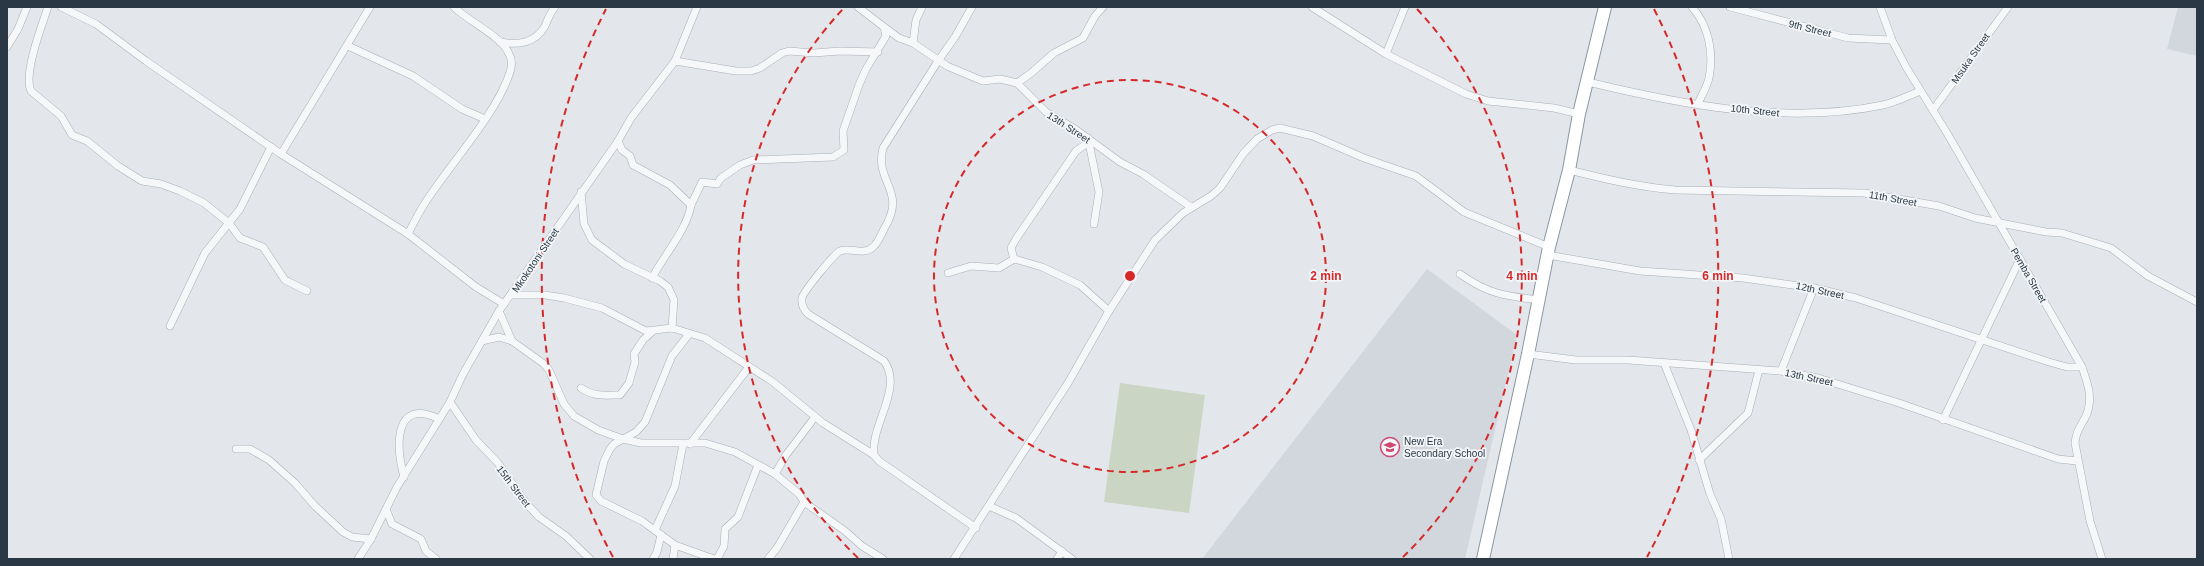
<svg xmlns="http://www.w3.org/2000/svg" width="2204" height="566" font-family="Helvetica,sans-serif">
<style>
.built{fill:#d1d7dd}
.pitch{fill:#cbd5c4}
.lines{fill:none;stroke-linecap:round;stroke-linejoin:round}
.street-casing{stroke:#a8afb6;stroke-width:8}
.highway-casing{stroke:#8a97a2;stroke-width:14}
.street{stroke:#f6f7f9;stroke-width:7}
.highway{stroke:#fff;stroke-width:12}
.ring{fill:none;stroke:#d62828;stroke-width:2;stroke-dasharray:7 5}
.labels{text-anchor:middle;stroke-width:3.5;stroke-linejoin:round;paint-order:stroke}
.street-label{font-size:10px;fill:#2a3744;stroke:#f3f6f8}
.poi-label{font-size:10px;fill:#2a3744;stroke:#f3f6f8;text-anchor:start}
.centre{fill:#d62828;stroke:#f3f6f8;stroke-width:2}
.ring-label{font-size:12px;text-anchor:middle;font-weight:bold;fill:#d62828;stroke:#f3f6f8;stroke-width:3.5;stroke-linejoin:round;paint-order:stroke}
</style>
<rect width="100%" height="100%" fill="#e3e7eb"/>
<g class="built">
<path d="M2178 7H2197V56L2167 49Z"/>
<path d="M1427 269 1517 335 1465 559H1202Z"/>
</g>
<path class="pitch" d="M1120 383 1205 395 1189 513 1104 502Z"/>
<g class="lines">
<g class="street-casing">
<g id="street">
<path d="M48 7C42 25 23 74 31 91L61 116 72 135 87 141 118 166 142 181 161 184 180 191 204 203 229 223 240 238 263 247 285 280 307 291"/>
<path d="M61 7 96 24 146 61 281 154 408 234 476 287 504 304"/>
<path d="M972 7 955 37 938 61 883 148C874 183 908 190 884 229 881 235 878 243 873 247 864 256 850 247 840 251 834 254 803 292 802 298 801 305 804 310 808 314L884 361C904 388 870 426 874 455L879 461 976 528"/>
<path d="M1312 7 1386 54 1466 94 1488 101 1554 108 1579 114"/>
<path d="M1692 7C1709 26 1714 54 1709 78 1707 87 1701 96 1698 104"/>
<path d="M1730 7 1848 38 1892 40"/>
<path d="M1880 7 1892 40 1906 67 1947 133 2082 367C2088 384 2094 400 2085 418 2080 427 2076 432 2075 443L2090 521 2102 559"/>
<path d="M884 27 899 38 913 43 947 66 978 79 983 81 1000 79 1017 83 1046 112 1075 129 1120 162 1143 174 1191 207"/>
<path d="M500 42C518 45 535 44 545 26 548 19 550 13 555 7"/>
<path d="M913 43 916 20 922 7"/>
<path d="M348 46 413 76 462 109 485 119"/>
<path d="M7 47 18 29 27 7"/>
<path d="M1386 54 1405 7"/>
<path d="M675 61 736 71H751L760 68 782 53 789 51 814 53 840 51 878 52"/>
<path d="M1588 82C1683 105 1786 125 1883 105 1896 102 1908 96 1920 91"/>
<path d="M1017 83 1030 74 1054 53 1083 38 1095 16 1103 7"/>
<path d="M1933 110 2008 7"/>
<path d="M1088 138 1099 192 1094 224"/>
<path d="M618 141 622 150 630 156 633 165 670 185 691 205C687 230 664 255 652 278"/>
<path d="M281 154 370 7"/>
<path d="M1569 170C1605 179 1639 187 1675 190L1864 193 1939 206 1975 218 2046 232 2062 233 2111 248 2148 276 2197 302"/>
<path d="M581 192 584 224 592 240 624 264 660 281 668 287 674 300 672 328"/>
<path d="M691 205 702 182 717 184 721 178 740 165 753 160 833 157 844 150 843 131 859 85 866 69 886 36 884 27 858 7"/>
<path d="M408 234C414 222 421 208 429 197 453 161 498 111 510 72 512 66 512 59 509 54 503 37 469 22 454 7"/>
<path d="M1548 255 1640 271 1743 278 1814 288 1856 298 2049 362 2067 367H2082"/>
<path d="M1014 259 1011 248 1016 239 1076 151 1089 142"/>
<path d="M948 273 971 266 999 268 1014 259 1018 260 1042 267 1080 285 1109 311"/>
<path d="M1460 274C1488 294 1505 296 1539 300"/>
<path d="M512 295H545L564 298 602 308 646 331 672 328 705 338 773 382 823 423 874 455"/>
<path d="M499 311 512 341 544 364 549 370 564 404 574 416 598 430 623 439 641 443H705L735 452 775 474 799 494 804 502 845 531 862 546 883 559"/>
<path d="M170 326 205 253 240 209 271 147"/>
<path d="M689 334 672 356 645 422 636 432 614 444 610 449 604 461 596 495 601 501 642 521 675 545 714 559"/>
<path d="M482 341 499 337 512 341"/>
<path d="M1528 354 1576 360H1628L1781 371 1818 378 1899 403 2058 459 2077 461"/>
<path d="M1664 363 1691 430 1710 494 1721 519 1729 559"/>
<path d="M1781 371 1814 288"/>
<path d="M581 388C594 397 605 395 620 395L629 383 635 362 634 354 643 340 653 331"/>
<path d="M450 402 476 440 498 463 525 502 539 517 566 536 590 559"/>
<path d="M1943 420 2020 259"/>
<path d="M690 444 749 367"/>
<path d="M236 449H250L269 460 295 483 315 506 343 532 352 537 371 539"/>
<path d="M1699 460 1748 413 1759 370"/>
<path d="M775 474 786 455 815 417"/>
<path d="M404 477C396 447 393 397 439 419"/>
<path d="M989 506 1016 518 1072 559"/>
<path d="M386 509 392 524 421 539 426 551 436 559"/>
<path d="M655 530 675 486 683 444"/>
<path d="M358 559 371 539 397 487 450 402 463 374 499 311 618 141 631 118 675 61 697 7"/>
<path d="M653 559 657 552 661 535"/>
<path d="M673 559 675 545"/>
<path d="M717 559 724 546 725 529 738 517 758 465"/>
<path d="M768 559 777 548 804 502"/>
<path d="M954 559 1068 383 1109 311 1155 240 1183 213 1211 196 1220 188 1243 154 1257 139 1272 130 1280 128 1313 136 1364 158 1416 176 1464 212 1549 247"/>
<path d="M1057 559 1062 551"/>
</g>
</g>
<g class="highway-casing">
<path id="highway" d="M1483 559 1528 354 1549 247 1569 170 1579 114 1605 7"/>
</g>
<use href="#street" class="street"/>
<use href="#highway" class="highway"/>
</g>
<g class="ring">
<circle cx="1130" cy="276" r="196"/>
<path d="M858 558A392 392 0 0 1 843 9M1417 9A392 392 0 0 1 1402 558"/>
<path d="M613 557A588 588 0 0 1 606 9M1654 9A588 588 0 0 1 1647 557"/>
</g>
<defs>
<g id="school-ring" transform="scale(1)"><circle r="9.5" fill="#f3f6f8" stroke="#cf4972" stroke-width="1.5"/><path d="M0-5L7-2L0 1L-7-2ZM-4 1L0 2.5L4 1V4Q0 6-4 4Z" fill="#cf4972"/></g>
</defs>
<g fill-rule="evenodd">
<use href="#school-ring" x="1390" y="447"/>
</g>
<g class="labels">
<g class="street-label">
<text transform="translate(1810 28) rotate(14)" y="4">9th Street</text>
<text transform="translate(1970 58) rotate(-55)" y="4">Msuka Street</text>
<text transform="translate(1755 110) rotate(6)" y="4">10th Street</text>
<text transform="translate(1069 127) rotate(33)" y="4">13th Street</text>
<text transform="translate(1893 198) rotate(10)" y="4">11th Street</text>
<text transform="translate(535 260) rotate(-56)" y="4">Mkokotoni Street</text>
<text transform="translate(2029 275) rotate(60)" y="4">Pemba Street</text>
<text transform="translate(1820 290) rotate(12)" y="4">12th Street</text>
<text transform="translate(1809 377) rotate(12)" y="4">13th Street</text>
<text transform="translate(514 486) rotate(53)" y="4">15th Street</text>
</g>
<g class="poi-label">
<text x="1404" y="445">New Era<tspan x="1404" dy="12">Secondary School</tspan></text>
</g>
</g>
<circle cx="1130" cy="276" r="6" class="centre"/>
<g class="ring-label">
<text x="1326" y="280">2 min</text>
<text x="1522" y="280">4 min</text>
<text x="1718" y="280">6 min</text>
</g>
<rect width="2204" height="566" fill="none" stroke="#2a3744" stroke-width="16"/>
</svg>
